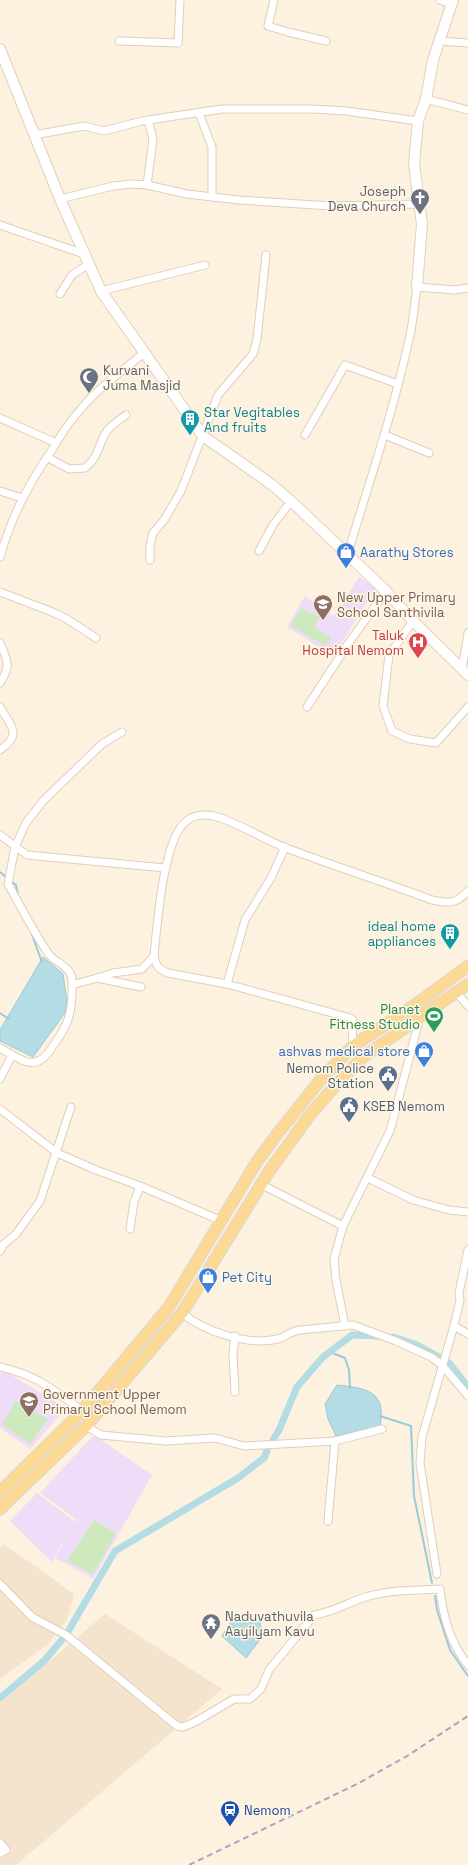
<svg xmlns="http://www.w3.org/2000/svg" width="468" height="1865" font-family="'Space Grotesk',sans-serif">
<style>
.residential{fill:#f4e4cd}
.education{fill:#efdcf8}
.green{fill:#cee9be}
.water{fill:#b4dce5;stroke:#9acbd7}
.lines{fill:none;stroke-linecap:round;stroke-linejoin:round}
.stream{stroke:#9acbd7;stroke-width:2}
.canal{stroke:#b4dce5;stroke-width:7}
.street-casing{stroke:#e0cebb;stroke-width:9}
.secondary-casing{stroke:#e5cfb9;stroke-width:12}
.primary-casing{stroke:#ddd7d3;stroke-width:13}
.street{stroke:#fff;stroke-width:7}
.secondary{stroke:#fff;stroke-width:10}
.primary{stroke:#fcda96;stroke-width:11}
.rail{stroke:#b49fc4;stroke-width:2;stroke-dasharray:6 4;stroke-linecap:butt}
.labels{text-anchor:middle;stroke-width:3;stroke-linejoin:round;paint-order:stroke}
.worship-label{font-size:13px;fill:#5b616d;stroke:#fff6e5;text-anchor:start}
.culture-label{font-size:13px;fill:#0d838f;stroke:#fff6e5;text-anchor:start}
.shop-label{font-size:13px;fill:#366cbe;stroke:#fff6e5;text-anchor:start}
.education-label{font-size:13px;fill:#785e54;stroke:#fff6e5;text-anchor:start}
.health-label{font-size:13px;fill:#be3a42;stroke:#fff6e5;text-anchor:end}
.leisure-label{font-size:13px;fill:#27864d;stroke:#fff6e5;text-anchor:end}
.service-label{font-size:13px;fill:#4e5e75;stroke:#fff6e5;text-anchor:end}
.transit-label{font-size:13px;fill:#164399;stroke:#fff6e5;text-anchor:start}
</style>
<rect width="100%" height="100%" fill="#fcf2df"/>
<g class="residential">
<path d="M4 1544 74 1594 67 1620 47 1645 0 1679V1548Z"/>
<path d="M105 1614 222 1689 16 1865H0V1703Z"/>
</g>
<g class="education">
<path d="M359 577 376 588 333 656 287 627 305 596 334 616Z"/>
<path d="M3 1370 66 1408 30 1449 0 1428V1375Z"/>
<path d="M94 1435 152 1475 93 1579 67 1564 55 1559 72 1526 52 1562 10 1521 37 1493 75 1522 76 1519 40 1493Z"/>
</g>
<g class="green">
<path d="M301 608 320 617 314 627 331 637 326 646 290 626Z"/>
<path d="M15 1401 48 1419 30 1444 2 1425Z"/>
<path d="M94 1520 116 1533 93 1575 67 1561Z"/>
</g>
<g class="water">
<path d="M43 957 63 974 67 1001 65 1013 33 1057 0 1041V1030Z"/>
<path d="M337 1385C366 1388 387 1391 380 1426L336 1436 328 1419 325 1404Z"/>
<path d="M234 1617 260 1620 262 1637 246 1658 222 1636Z"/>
</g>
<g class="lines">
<g class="stream">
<path d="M0 872 7 878"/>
<path d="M11 881 16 885 18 896"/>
<path d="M31 932 42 962"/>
<path d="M0 1013 9 1019"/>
<path d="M330 1352 345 1358 349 1370 350 1388"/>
<path d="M380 1416 411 1426 414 1496 432 1583"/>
<path d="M435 1596 437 1610 450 1650 468 1676"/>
</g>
<g class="canal">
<path d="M393 1337 417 1345 439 1357"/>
<path d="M449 1363 468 1387"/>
<path d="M273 1440 279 1430 297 1387 323 1357 352 1335 379 1336"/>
<path d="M0 1698 44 1661 66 1635 115 1551 238 1478 264 1458 267 1451"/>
</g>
<g class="street-casing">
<g id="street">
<path d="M274 0 268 26 288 32 326 41"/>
<path d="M440 0 451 4"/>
<path d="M119 41 178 43 180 0"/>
<path d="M440 41 468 43"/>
<path d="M426 99 468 110"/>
<path d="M199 113 212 147V197"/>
<path d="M34 135 84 126 104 131 142 121 222 109H312L346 111 418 121"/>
<path d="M147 185 153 139 148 120"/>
<path d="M60 199 113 186 132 184 147 185 187 194 239 200 331 206 421 204"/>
<path d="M0 225 84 254"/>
<path d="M101 291 205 265"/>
<path d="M60 294 72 275 89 264"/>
<path d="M0 418 56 443"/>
<path d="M305 435 345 365 398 384"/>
<path d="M385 435 429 453"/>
<path d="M47 457 69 469 85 468C98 458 98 447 105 434 109 426 119 420 126 415"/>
<path d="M0 491 22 498"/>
<path d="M259 551 273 525 291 501"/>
<path d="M347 556C368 486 392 416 408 344 413 326 414 306 417 287L455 290 468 288"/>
<path d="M0 557C12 515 28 485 52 450 60 436 69 422 80 410 98 388 122 371 144 353"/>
<path d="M150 560V546L153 533 164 520 181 491 218 395 253 354 257 339 266 255"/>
<path d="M0 592 50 611 67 619 96 638"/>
<path d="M413 621 389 655 383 706 392 731 410 739 436 743 468 707"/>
<path d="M0 643C8 661 11 666 0 683"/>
<path d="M462 669 468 633"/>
<path d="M0 707C11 727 23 734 0 750"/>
<path d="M307 707 348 644 386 591"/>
<path d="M0 835 27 855 165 868"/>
<path d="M97 978 113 973 142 969 154 956"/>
<path d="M227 984 245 920 271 878 285 847"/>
<path d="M72 985 97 978 141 987"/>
<path d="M456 992 468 1006"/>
<path d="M353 1046 352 1019 347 1017 227 984 168 973C158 969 156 966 154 956 157 927 163 835 188 820 194 815 206 814 214 816 240 823 262 839 286 848 334 866 384 882 432 900 449 903 455 905 468 891"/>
<path d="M0 1048C21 1059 34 1074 51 1049 66 1028 72 1017 72 991 72 985 73 977 70 973 65 964 53 961 48 953 33 931 21 907 8 884L15 847 26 823 43 801 102 744 122 732"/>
<path d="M0 1079 12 1055"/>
<path d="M0 1109 57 1153 96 1170 140 1186 222 1221"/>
<path d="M368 1178 413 1200 449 1210 468 1212"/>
<path d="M260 1184 343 1226"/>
<path d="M130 1229 134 1202 140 1186"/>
<path d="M0 1251 3 1245 16 1234 40 1201 71 1107"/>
<path d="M182 1313C205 1332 248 1346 278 1339 286 1336 292 1331 300 1330L353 1325 396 1341 431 1357 442 1365 468 1396"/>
<path d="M345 1326 336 1280 334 1259 343 1226 390 1131 420 1017"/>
<path d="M454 1326 468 1334"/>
<path d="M235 1336 233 1354 235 1392"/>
<path d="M0 1367C36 1375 53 1389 82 1411"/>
<path d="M86 1426 101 1435 166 1441 215 1438 244 1446 335 1441 382 1429"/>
<path d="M328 1521 335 1441"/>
<path d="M437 1574 420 1463 422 1437 454 1326 460 1300 459 1293 468 1250"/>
<path d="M0 1584 32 1617 66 1635 177 1726 183 1727 195 1722 234 1699H250L261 1689 269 1670 314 1615C335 1612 350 1601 369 1596 392 1590 416 1590 440 1589 443 1617 450 1643 468 1665"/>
<path d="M0 1843 6 1850 0 1853"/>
</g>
</g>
<g class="secondary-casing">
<g id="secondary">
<path d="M0 49 60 199 101 291 203 436 271 484 291 501 386 591 413 621 468 675"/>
<path d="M417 287 422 224 414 164 418 121 426 99 433 60 453 0"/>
</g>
</g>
<g class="primary-casing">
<g id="primary">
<path d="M0 1492 82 1411 169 1307 256 1163 278 1133 322 1078 353 1046 415 1005 468 966"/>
<path d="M0 1509 86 1426 182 1313 270 1170 309 1116 335 1086 363 1057 468 984"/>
</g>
</g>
<use href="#street" class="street"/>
<use href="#secondary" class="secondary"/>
<use href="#primary" class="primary"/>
<path class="rail" d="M189 1865 357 1784 407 1756 468 1716"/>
</g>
<defs>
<g id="church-pin" transform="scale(1)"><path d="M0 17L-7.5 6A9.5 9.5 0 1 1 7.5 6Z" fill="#6b7280" stroke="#fff6e5"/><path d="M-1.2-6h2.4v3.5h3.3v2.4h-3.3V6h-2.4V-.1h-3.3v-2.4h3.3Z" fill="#fff"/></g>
<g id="mosque-pin" transform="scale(1)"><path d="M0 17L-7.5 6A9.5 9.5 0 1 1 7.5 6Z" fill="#6b7280" stroke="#fff6e5"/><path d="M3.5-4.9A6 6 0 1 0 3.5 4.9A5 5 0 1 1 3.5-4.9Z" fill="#fff"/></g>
<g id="building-pin" transform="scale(1)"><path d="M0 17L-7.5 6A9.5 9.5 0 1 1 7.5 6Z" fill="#0f9aa8" stroke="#fff6e5"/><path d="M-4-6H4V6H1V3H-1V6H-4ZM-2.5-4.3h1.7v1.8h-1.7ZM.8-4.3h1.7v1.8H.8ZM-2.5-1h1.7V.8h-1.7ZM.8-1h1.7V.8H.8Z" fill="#fff"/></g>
<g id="shop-pin" transform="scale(1)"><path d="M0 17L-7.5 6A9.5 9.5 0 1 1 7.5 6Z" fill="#3f7fe0" stroke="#fff6e5"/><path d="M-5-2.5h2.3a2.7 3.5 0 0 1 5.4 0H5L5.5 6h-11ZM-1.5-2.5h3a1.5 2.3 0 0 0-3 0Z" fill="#fff"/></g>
<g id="school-pin" transform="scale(1)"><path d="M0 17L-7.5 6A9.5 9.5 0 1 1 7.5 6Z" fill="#8d6e63" stroke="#fff6e5"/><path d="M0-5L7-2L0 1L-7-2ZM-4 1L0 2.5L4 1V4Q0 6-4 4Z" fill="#fff"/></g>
<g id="hospital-pin" transform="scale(1)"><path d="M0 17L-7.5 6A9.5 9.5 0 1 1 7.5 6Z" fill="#e0444e" stroke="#fff6e5"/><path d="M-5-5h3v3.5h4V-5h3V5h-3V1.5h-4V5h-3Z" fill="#fff"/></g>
<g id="stadium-pin" transform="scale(1)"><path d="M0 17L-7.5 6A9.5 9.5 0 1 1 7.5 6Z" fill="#2e9e5b" stroke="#fff6e5"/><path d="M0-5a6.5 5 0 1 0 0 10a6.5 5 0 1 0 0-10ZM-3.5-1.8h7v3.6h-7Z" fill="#fff"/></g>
<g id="civic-pin" transform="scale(1)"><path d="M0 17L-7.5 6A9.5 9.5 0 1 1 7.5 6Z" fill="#5c6f8a" stroke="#fff6e5"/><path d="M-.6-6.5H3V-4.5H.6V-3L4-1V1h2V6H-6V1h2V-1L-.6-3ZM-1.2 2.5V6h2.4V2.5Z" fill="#fff"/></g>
<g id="temple-pin" transform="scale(1)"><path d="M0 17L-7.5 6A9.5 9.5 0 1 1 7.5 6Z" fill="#6b7280" stroke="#fff6e5"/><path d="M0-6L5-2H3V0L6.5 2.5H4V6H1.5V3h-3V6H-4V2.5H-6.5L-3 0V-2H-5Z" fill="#fff"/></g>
<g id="station-pin" transform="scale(1)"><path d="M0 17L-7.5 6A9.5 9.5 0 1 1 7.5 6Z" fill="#1a4fb4" stroke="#fff6e5"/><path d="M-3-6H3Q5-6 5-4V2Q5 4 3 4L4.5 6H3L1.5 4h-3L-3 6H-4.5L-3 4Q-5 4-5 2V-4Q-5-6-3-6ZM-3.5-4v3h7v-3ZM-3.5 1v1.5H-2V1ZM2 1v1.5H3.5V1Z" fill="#fff"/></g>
</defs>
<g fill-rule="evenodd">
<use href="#church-pin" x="420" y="198"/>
<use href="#mosque-pin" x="89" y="377"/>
<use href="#building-pin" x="190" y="419"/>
<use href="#shop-pin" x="346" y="552"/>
<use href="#school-pin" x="323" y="604"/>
<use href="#hospital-pin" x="418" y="642"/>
<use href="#building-pin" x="450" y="933"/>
<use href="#stadium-pin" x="434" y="1016"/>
<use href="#shop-pin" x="424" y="1051"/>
<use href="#civic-pin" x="388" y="1075"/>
<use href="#civic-pin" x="349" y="1106"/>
<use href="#shop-pin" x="208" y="1277"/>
<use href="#school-pin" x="29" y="1401"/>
<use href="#temple-pin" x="211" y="1623"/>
<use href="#station-pin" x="230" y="1810"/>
</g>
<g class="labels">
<g class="worship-label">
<text x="406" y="196" text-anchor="end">Joseph<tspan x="406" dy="15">Deva Church</tspan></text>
<text x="103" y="375">Kurvani<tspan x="103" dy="15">Juma Masjid</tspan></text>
<text x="225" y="1621">Naduvathuvila<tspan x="225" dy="15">Aayilyam Kavu</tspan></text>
</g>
<g class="culture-label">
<text x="204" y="417">Star Vegitables<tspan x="204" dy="15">And fruits</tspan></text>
<text x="436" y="931" text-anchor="end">ideal home<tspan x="436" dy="15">appliances</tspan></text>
</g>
<g class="shop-label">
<text x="360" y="557">Aarathy Stores</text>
<text x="410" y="1056" text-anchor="end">ashvas medical store</text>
<text x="222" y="1282">Pet City</text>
</g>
<g class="education-label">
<text x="337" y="602">New Upper Primary<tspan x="337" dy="15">School Santhivila</tspan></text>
<text x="43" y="1399">Government Upper<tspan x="43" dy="15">Primary School Nemom</tspan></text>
</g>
<g class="health-label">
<text x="404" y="640">Taluk<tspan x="404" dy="15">Hospital Nemom</tspan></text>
</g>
<g class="leisure-label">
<text x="420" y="1014">Planet<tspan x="420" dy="15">Fitness Studio</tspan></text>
</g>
<g class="service-label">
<text x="374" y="1073">Nemom Police<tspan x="374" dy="15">Station</tspan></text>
<text x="363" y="1111" text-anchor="start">KSEB Nemom</text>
</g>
<g class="transit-label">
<text x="244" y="1815">Nemom</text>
</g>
</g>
</svg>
